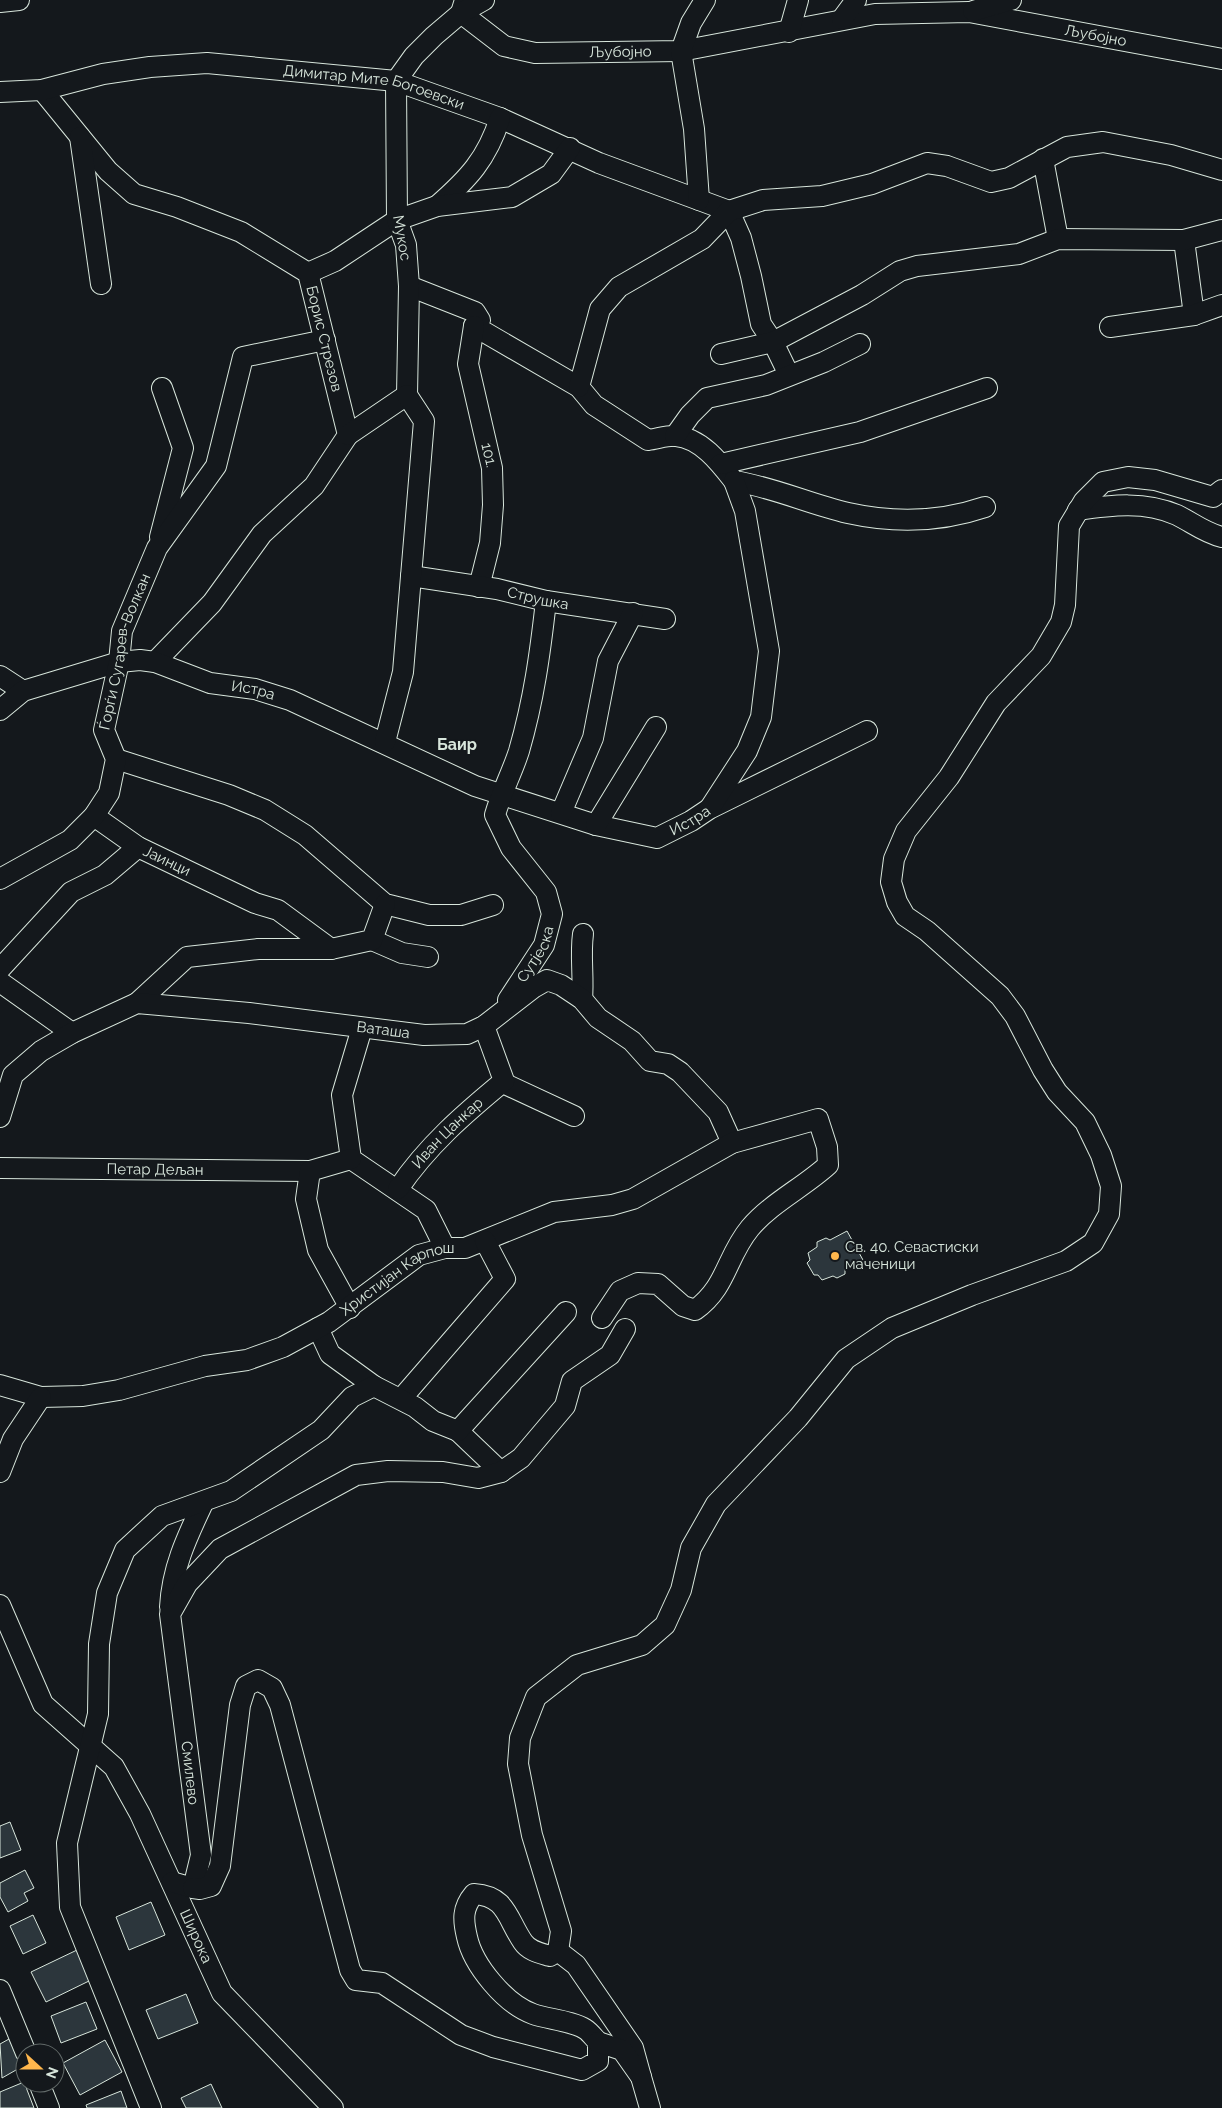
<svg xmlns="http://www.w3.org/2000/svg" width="1222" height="2108" font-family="Raleway,sans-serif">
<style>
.building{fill:#2c363c;stroke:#d8e6dc}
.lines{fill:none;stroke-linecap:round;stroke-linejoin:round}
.minor-casing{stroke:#d8e6dc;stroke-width:22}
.minor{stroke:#14181c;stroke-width:20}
.poi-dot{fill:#ffb74d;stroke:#14181c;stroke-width:2}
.labels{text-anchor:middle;stroke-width:4;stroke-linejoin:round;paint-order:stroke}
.street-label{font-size:15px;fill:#d8e6dc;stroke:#14181c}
.poi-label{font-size:15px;fill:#d8e6dc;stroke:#14181c;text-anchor:start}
.neighbourhood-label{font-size:16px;font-weight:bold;fill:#d8e6dc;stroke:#14181c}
</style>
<rect width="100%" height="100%" fill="#14181c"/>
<g class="building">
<path d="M847 1231 863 1260 845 1269V1274L837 1278 833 1276 822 1280 818 1275H814L807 1263 810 1260 808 1253 817 1247V1242L826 1238 830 1240Z"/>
<path d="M10 1822 21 1850 0 1858V1826Z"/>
<path d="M25 1870 34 1888 24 1893 28 1901 8 1912 0 1897V1883Z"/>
<path d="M151 1902 165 1935 129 1950 116 1917Z"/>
<path d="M33 1915 46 1943 23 1954 10 1926Z"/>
<path d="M77 1950 91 1980 46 2002 31 1972Z"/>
<path d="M186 1994 198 2023 158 2039 146 2010Z"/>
<path d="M86 2002 97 2029 61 2043 51 2016Z"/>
<path d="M9 2039 23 2066 2 2078 0 2044Z"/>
<path d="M105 2040 122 2072 80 2095 63 2063Z"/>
<path d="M24 2082 34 2108H0V2092Z"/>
<path d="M211 2084 222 2108H186L181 2098Z"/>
<path d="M121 2091 127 2108H87L86 2105Z"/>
</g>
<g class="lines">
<g class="minor-casing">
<g id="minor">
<path id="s1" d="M465 0 461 13 504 46 535 53 681 51 875 14 969 12 1222 59"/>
<path d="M0 2 19 0"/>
<path d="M973 11 1011 0"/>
<path d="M842 19 856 0"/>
<path d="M789 32 798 0"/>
<path id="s2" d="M42 90 108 171 134 194 177 207 241 232 308 273 348 435 314 486 262 534 212 603 155 662"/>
<path id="s3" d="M0 92 42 90 103 74 150 67 207 63 396 81 500 118 599 163 729 211 741 238 751 276 761 324 773 342 789 375"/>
<path d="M80 137 101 284"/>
<path d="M1043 159 1058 239"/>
<path d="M699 200 694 129 681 51 691 23 705 0"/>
<path d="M437 206C468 179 487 159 500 118"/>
<path d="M1184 240 1194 315"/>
<path d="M308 273 335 261 397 220 437 206 512 197 551 174 570 148"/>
<path d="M409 286 475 312 480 320 474 326 579 387 594 405 648 440C657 439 668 435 676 436 701 438 720 463 734 481 773 487 809 504 848 513 893 523 941 522 985 507"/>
<path id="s4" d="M474 326 468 364 492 468 493 505 490 543 479 587"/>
<path d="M1110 327 1194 315 1222 305"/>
<path d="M721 354 773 342 862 295 900 271 917 266 1019 254 1058 239 1184 240 1222 230"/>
<path d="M579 387 600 309 619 287 702 239 729 211 763 200 822 196 872 184 927 163 947 166 991 182 1009 178 1067 147 1103 142 1171 155 1222 170"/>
<path d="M407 395 409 286 406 245 397 220 396 81 414 56 434 36 461 13 484 0"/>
<path d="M348 435 407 395"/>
<path d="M675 436 690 415 707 398 766 385 824 362 860 344"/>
<path d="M721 464 860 432 987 388"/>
<path d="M1078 510C1112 505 1145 501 1177 515 1193 523 1205 533 1222 537"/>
<path d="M160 537 183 448 162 388"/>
<path id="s5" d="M411 576 497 589 546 601 665 619"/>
<path d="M0 676 23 691"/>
<path id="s6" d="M0 710 23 691 119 662 140 660 155 662 210 683 255 689 290 700 475 786 596 825 657 838 691 821 709 809 867 731"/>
<path d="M385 742 403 672 424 421 407 395"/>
<path d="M116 759 229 795 265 810 305 835 385 904 429 915H461L493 905"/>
<path d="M710 808 747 751 761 717 769 651 745 511 734 481"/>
<path d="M561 813 593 738 608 661 633 613"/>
<path id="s7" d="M94 816 138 847 255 903 278 910 331 949"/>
<path d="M596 825 656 727"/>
<path id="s8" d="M0 879 70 840 94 816 109 793 116 759 104 730 119 662 122 631 157 548 216 466 243 357 325 340"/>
<path d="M372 940 402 953 428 957"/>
<path d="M0 969 71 892 105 875 138 847"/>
<path d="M0 982 72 1033"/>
<path d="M582 999C584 977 580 956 583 934"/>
<path id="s9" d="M508 1000 544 945 552 914 546 892 511 848 495 815C501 793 512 773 519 751 534 699 540 654 546 601"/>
<path d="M137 1003 187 957 258 949H331L372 940 385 904"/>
<path d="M362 1028 342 1095 351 1159 426 1210 445 1248"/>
<path d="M503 1083 574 1116"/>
<path id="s10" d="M0 1117 13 1075 41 1051 72 1033 137 1003 249 1013 424 1035 467 1034 484 1026 533 988 547 980 561 985 582 999 598 1018 632 1041 650 1061 668 1064 680 1072 718 1112 732 1143"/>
<path id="s11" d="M0 1168 310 1171"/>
<path id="s12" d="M398 1189C427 1146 464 1114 504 1081L484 1026"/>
<path d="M350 1308 318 1250 306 1199 310 1171 351 1159"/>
<path d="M318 1328 330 1354 374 1386"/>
<path id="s13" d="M0 1385 41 1397 83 1396 119 1390 205 1366 247 1360 283 1347 329 1322 419 1255 445 1248H465L554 1212 612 1205 633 1199 732 1143 818 1119 827 1147 828 1165C804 1187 771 1203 750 1228 726 1257 727 1287 695 1310L683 1306 658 1284 638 1283 620 1291 602 1318"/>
<path d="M401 1399 505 1279 485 1241"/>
<path d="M458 1431 501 1472"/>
<path d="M0 1472 13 1439 41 1397"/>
<path id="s14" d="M0 1605 43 1704 114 1767 140 1814 222 1993 333 2108"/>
<path d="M170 1607C172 1568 187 1537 203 1503"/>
<path d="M172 1882 193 1888 201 1855 170 1614 187 1584 220 1549 356 1475 388 1471 443 1472 478 1478 501 1472 521 1458 565 1406 572 1381 610 1355 625 1329"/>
<path d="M193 1888 200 1889 211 1886 220 1866 240 1705 246 1686 258 1680 272 1688 280 1705 350 1970 356 1980 382 1983 461 2035 493 2047 582 2070 598 2061V2042C594 2038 590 2032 585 2029 573 2021 547 2019 533 2014 505 2004 473 1965 467 1937 463 1920 462 1908 474 1894 507 1896 507 1919 523 1942 529 1951 540 1953 550 1956L558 1951 561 1931 532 1835 518 1764 520 1738 536 1697 577 1665 642 1645 665 1625 681 1590 691 1548 716 1504 798 1418 846 1359 892 1328 972 1295 1066 1261 1093 1243 1109 1214 1111 1186 1101 1155 1085 1122 1057 1092 1043 1070 1015 1016 1000 996 927 931 905 916 897 902 891 882 894 859 906 831 949 777 996 703 1041 656 1061 622 1065 605 1069 526 1084 501 1103 482 1128 477 1155 480 1213 497 1222 490"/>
<path d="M558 1951 576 1965 633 2048 641 2077"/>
<path d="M0 1990 26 2053"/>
<path d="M598 2042 622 2050 641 2077 650 2108"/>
<path d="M39 2083 49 2108"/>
<path d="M151 2108 70 1907 67 1843 98 1714 99 1644 107 1593 125 1550 162 1516 231 1491 321 1430 352 1397 374 1386 415 1407 433 1421 458 1431 566 1312"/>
</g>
</g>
<use href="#minor" class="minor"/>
</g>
<circle class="poi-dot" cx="835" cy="1256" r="5"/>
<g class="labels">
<g class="street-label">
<text dy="5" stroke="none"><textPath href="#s1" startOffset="666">Љубојно</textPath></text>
<text dy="5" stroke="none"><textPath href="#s1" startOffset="185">Љубојно</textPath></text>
<text dy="5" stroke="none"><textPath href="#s3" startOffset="379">Димитар Мите Богоевски</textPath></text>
<text transform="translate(402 238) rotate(80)" y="5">Мукос</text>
<text dy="5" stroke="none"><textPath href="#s2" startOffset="399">Борис Стрезов</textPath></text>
<text dy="5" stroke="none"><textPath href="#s4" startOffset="132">101.</textPath></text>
<text dy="5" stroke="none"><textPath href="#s5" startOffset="129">Струшка</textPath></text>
<text dy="5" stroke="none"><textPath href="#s8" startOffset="289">Ѓорѓи Сугарев-Волкан</textPath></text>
<text dy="5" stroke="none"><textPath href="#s6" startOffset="269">Истра</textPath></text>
<text dy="5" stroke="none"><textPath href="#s6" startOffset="738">Истра</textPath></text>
<text dy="5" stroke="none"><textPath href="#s7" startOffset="86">Јаинци</textPath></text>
<text dy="5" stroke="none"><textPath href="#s9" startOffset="54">Сутјеска</textPath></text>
<text dy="5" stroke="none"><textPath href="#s10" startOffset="436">Ваташа</textPath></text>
<text dy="5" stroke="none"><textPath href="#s12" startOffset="75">Иван Цанкар</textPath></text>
<text dy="5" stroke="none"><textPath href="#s11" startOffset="155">Петар Дељан</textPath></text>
<text dy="5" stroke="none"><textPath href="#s13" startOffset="426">Христијан Карпош</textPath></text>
<text transform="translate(190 1773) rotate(83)" y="5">Смилево</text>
<text dy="5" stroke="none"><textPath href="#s14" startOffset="391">Широка</textPath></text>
</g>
<g class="poi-label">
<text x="845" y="1252">Св. 40. Севастиски<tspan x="845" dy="17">маченици</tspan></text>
</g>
<g class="neighbourhood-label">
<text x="457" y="750">Баир</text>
</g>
</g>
<g transform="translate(40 2068) rotate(111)"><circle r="24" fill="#14181c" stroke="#626a69"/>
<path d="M0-4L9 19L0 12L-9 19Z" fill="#ffb74d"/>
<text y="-8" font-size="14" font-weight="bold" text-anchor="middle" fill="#d8e6dc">N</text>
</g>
</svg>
